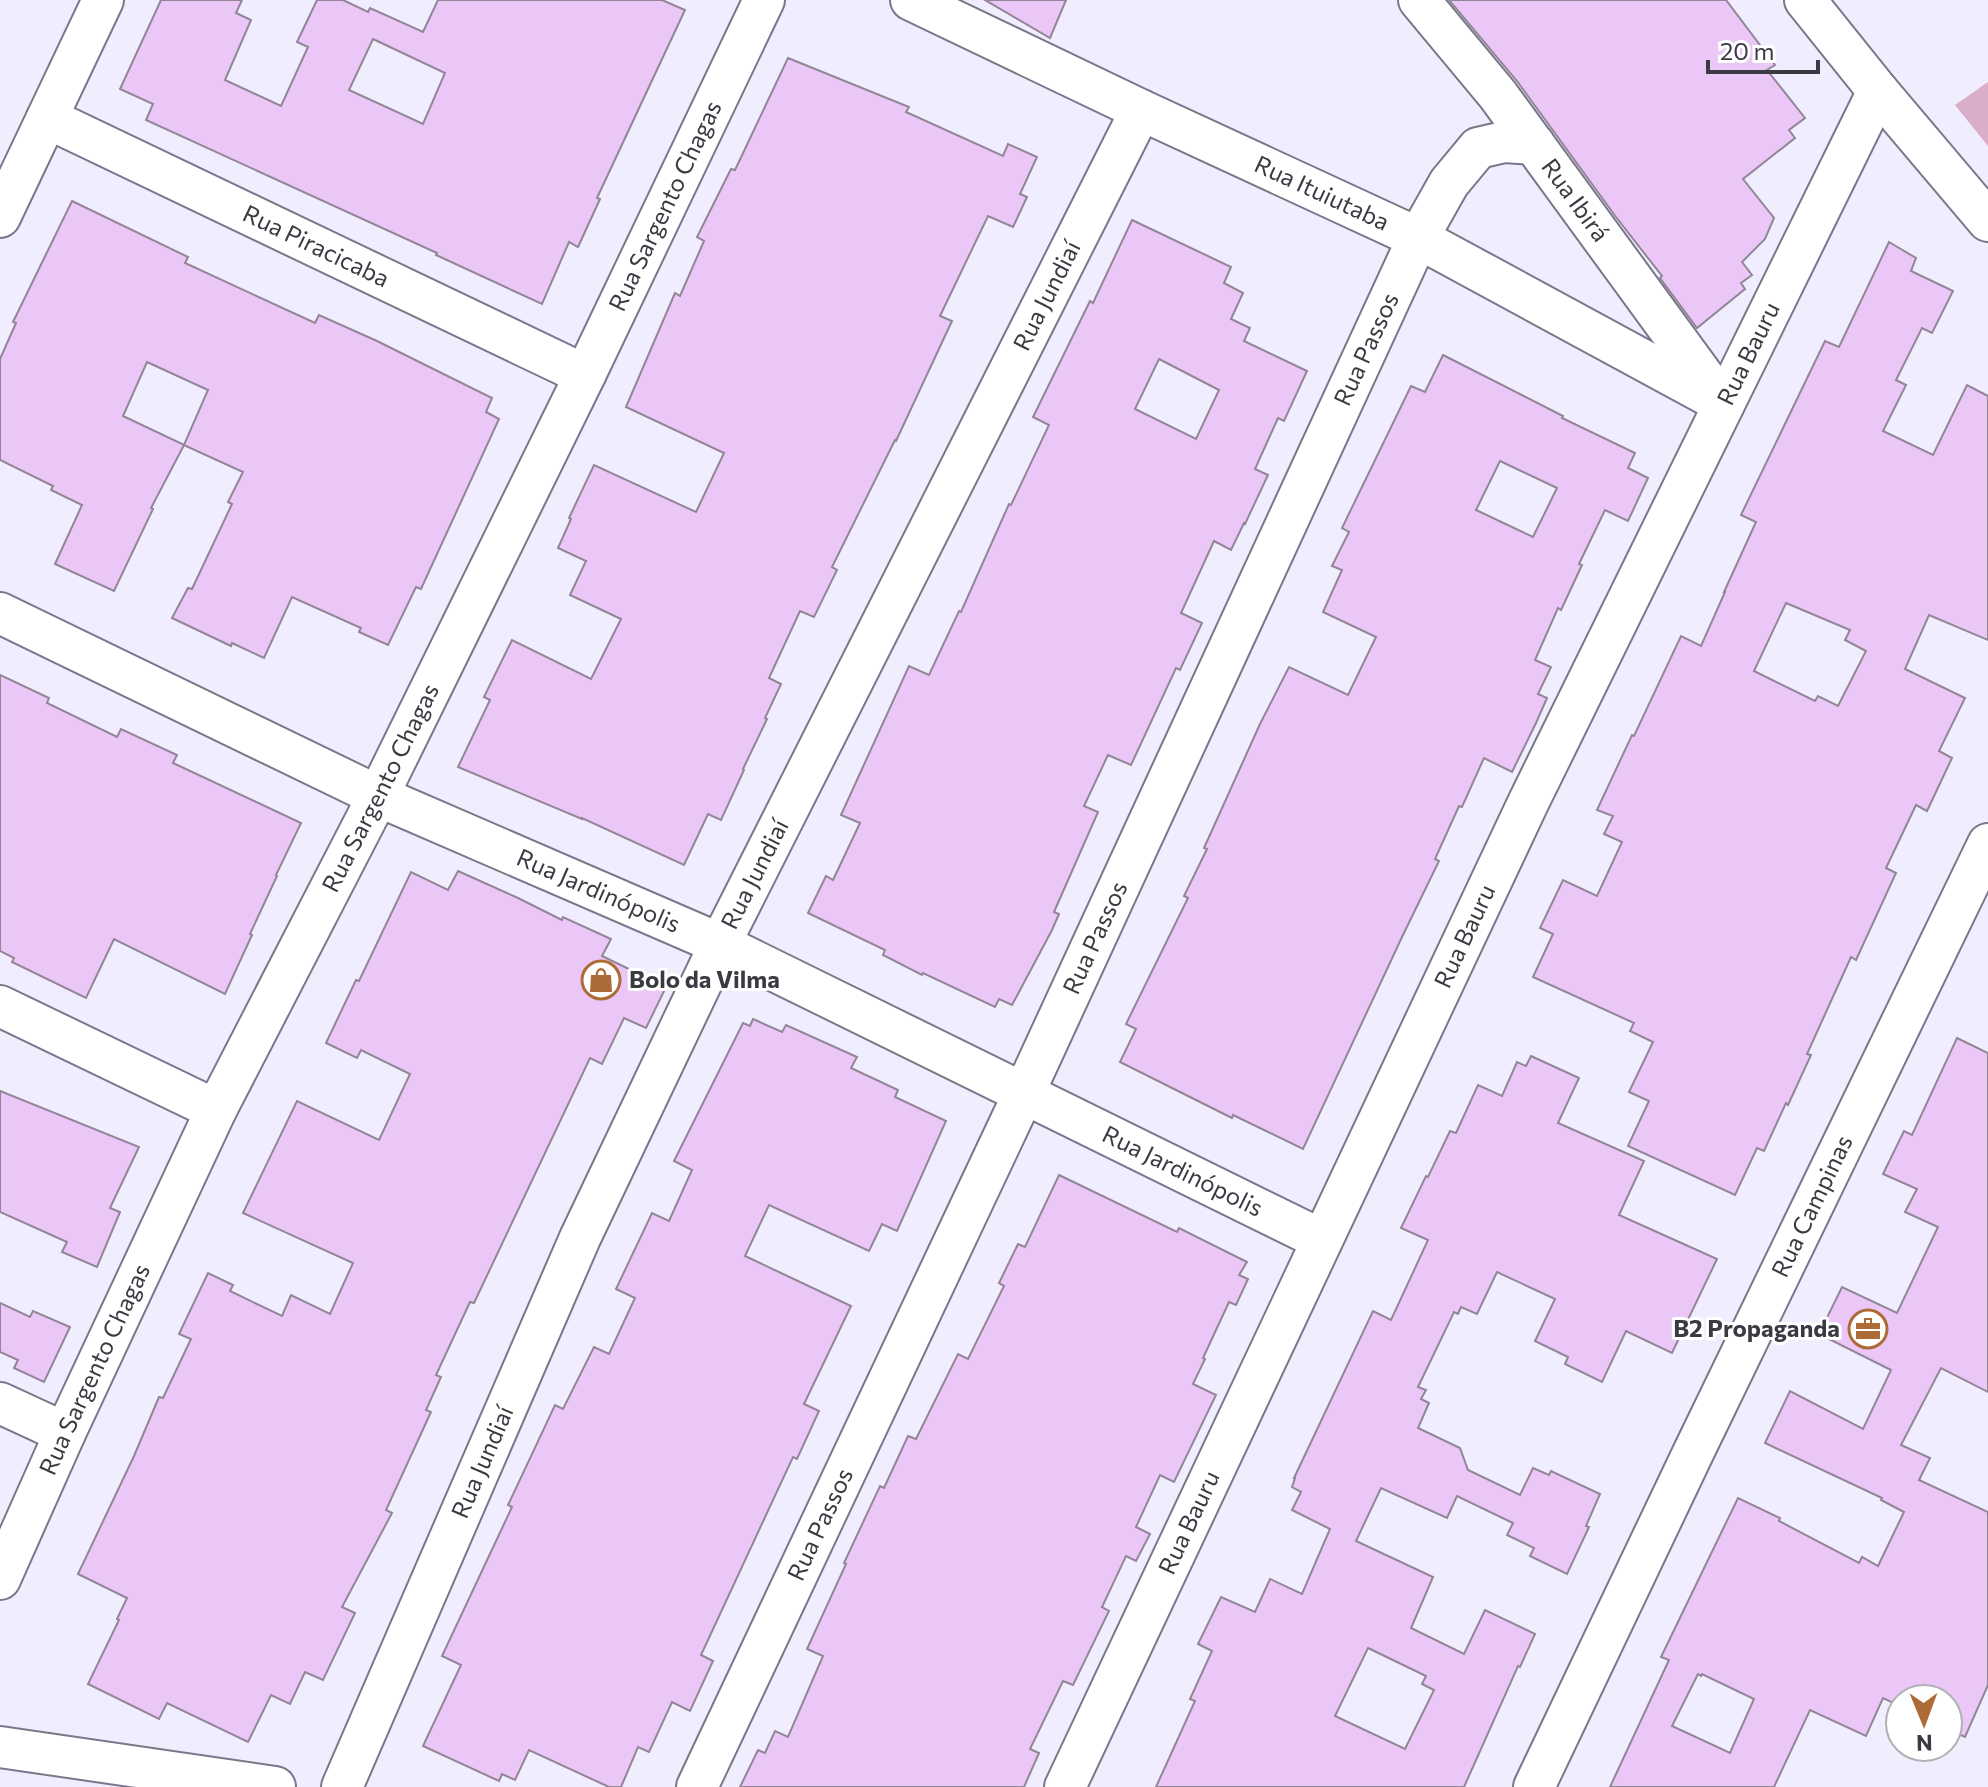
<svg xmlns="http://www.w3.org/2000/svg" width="1988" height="1787" font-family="Commissioner,sans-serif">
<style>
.green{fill:#daadc8}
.building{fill:#ebc7f8;stroke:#928596;stroke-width:2;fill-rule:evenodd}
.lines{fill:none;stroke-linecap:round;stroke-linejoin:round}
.minor-casing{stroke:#7a778a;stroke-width:44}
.minor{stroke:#fff;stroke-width:40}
.labels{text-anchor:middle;stroke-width:6;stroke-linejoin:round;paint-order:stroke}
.street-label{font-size:24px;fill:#3b3a42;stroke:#fff}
.poi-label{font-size:24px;font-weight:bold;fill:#3b3a42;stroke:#fff;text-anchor:start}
</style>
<rect width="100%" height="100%" fill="#f0eefe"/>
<path class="green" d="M1988 82V146L1955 105Z"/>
<g class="building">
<path d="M161 0H242L236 13 251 20 225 80 281 106 308 47 297 42 317 0H343L368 12 370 8 423 32 438 0H662L685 10 597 198 600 199 578 247 569 242 542 304 436 255 437 253 146 120 153 104 120 89ZM373 39 445 73 423 124 349 90Z"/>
<path d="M985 0H1066L1050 38Z"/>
<path d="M1449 0H1726L1775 65 1767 70 1805 118 1789 130 1795 138 1743 179 1774 218 1765 239 1742 262 1752 275 1741 283 1745 289 1697 328 1660 278 1662 276 1616 217 1517 81Z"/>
<path d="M788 58 909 107 906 112 1003 156 1008 144 1037 157 1020 194 1027 197 1013 227 988 216 940 316 952 321 896 441 895 440 832 567 837 570 814 617 800 611 769 678 781 684 765 718 767 719 743 769 744 770 721 820 708 814 684 865 582 818V819L458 767 490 700 484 697 512 640 591 679 621 619 570 595 586 561 558 548 571 519 569 518 594 465 696 512 724 453 626 407 675 293 680 296 704 241 697 237 731 169 735 170Z"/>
<path d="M72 201 188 257 185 263 315 323 319 315 377 341 492 398 486 412 499 419 421 589 416 587 388 645 359 632 361 628 292 597 264 658 232 643 231 646 172 618 188 588 192 589 232 504 228 502 243 472 184 445 151 508 153 509 114 591 55 564 82 505 51 490 53 486 0 460V359L16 323 13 322ZM147 362 208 390 184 445 123 416Z"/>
<path d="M1132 220 1231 267 1224 283 1243 293 1231 319 1250 328 1244 341 1307 371 1284 421 1278 418 1255 469 1268 475 1245 524 1244 523 1231 550 1214 541 1181 613 1202 623 1180 670 1176 668 1131 765 1108 755 1084 806 1098 812 1054 912 1059 914 1052 930 1012 1005 999 999 995 1007 923 973 922 975 883 955 885 950 808 913 826 876 833 880 860 823 841 815 909 666 929 675 959 611 961 612 1009 504 1011 505 1049 425 1033 417 1090 301 1093 303ZM1159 359 1219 390 1196 439 1135 409Z"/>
<path d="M1889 242 1916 258 1911 271 1953 291 1932 333 1922 328 1896 380 1906 385 1883 431 1933 455 1967 385 1988 396V640L1929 615 1905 669 1965 698 1939 751 1952 758 1927 811 1916 805 1886 868 1896 873 1856 960 1851 957 1807 1054 1811 1055 1788 1105 1786 1103 1764 1151 1757 1148 1735 1195 1628 1146 1649 1101 1629 1092 1653 1042 1630 1031 1634 1023 1533 977 1553 934 1540 928 1563 880 1597 896 1622 842 1604 834 1613 816 1597 810 1632 735 1634 736 1681 636 1701 646 1725 592H1724L1756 522 1741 515 1825 341 1839 347ZM1786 603 1850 630 1845 640 1866 651 1838 706 1818 696 1815 701 1754 671Z"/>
<path d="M1443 355 1563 416 1562 418 1635 453 1628 468 1648 478 1628 521 1605 510 1579 564 1582 565 1561 610 1558 608 1535 660 1551 667 1538 694 1547 698 1536 723 1512 772 1484 758 1462 807 1459 806 1435 859 1439 861 1402 937 1303 1149 1233 1115 1232 1118 1120 1062 1136 1029 1126 1024 1188 898 1184 896 1207 849 1204 848 1260 724 1289 667 1348 695 1376 637 1323 612 1342 570 1332 566 1349 532 1342 528 1411 386 1425 392ZM1500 461 1557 488 1533 537 1476 510Z"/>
<path d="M0 675 49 698 47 703 117 737 121 729 177 755 173 763 301 823 276 875 277 876 250 934 252 935 225 994 114 939 86 998 12 962 14 958 0 951Z"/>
<path d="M458 871 518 898 562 920 563 917 611 939 602 956 666 987 646 1028 624 1018 602 1064 590 1058 474 1303 470 1302 436 1375 441 1377 426 1410 431 1412 386 1510 392 1513 342 1607 355 1613 323 1680 305 1672 290 1704 271 1695 248 1742 167 1703 159 1719 88 1684 119 1620 117 1619 127 1598 78 1574 134 1456 159 1397 163 1398 191 1339 179 1334 208 1273 233 1285 230 1291 282 1316 291 1295 330 1314 353 1263 243 1213 297 1101 379 1140 410 1074 361 1050 357 1058 326 1043 356 980 359 981 411 872 448 890Z"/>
<path d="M753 1019 782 1032 786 1025 857 1057 851 1068 898 1090 895 1097 946 1121 897 1231 882 1224 869 1251 769 1205 745 1256 851 1306 804 1404 819 1411 797 1459 793 1457 701 1655 713 1661 690 1711 672 1702 649 1752 638 1747 621 1787H609L529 1750 515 1780 502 1774 499 1781 423 1746 461 1665 442 1656 512 1507 508 1505 555 1405 563 1409 594 1347 609 1354 635 1298 616 1289 652 1213 669 1221 692 1170 674 1161 743 1023 750 1026Z"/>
<path d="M1957 1038 1988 1053V1392L1941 1368 1901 1445 1930 1458 1919 1480 1988 1512V1685L1965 1737 1948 1729V1699H1900V1706L1883 1698 1866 1736 1810 1710 1774 1787H1610L1669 1660 1661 1657 1738 1498 1780 1518 1779 1521 1859 1563 1862 1557 1878 1566 1904 1512 1881 1500 1882 1498 1765 1443 1790 1391 1863 1429 1891 1370 1819 1334 1842 1287 1897 1313 1938 1227 1905 1212 1917 1189 1883 1174 1904 1131 1912 1135ZM1698 1674 1701 1676 1702 1674 1754 1699 1730 1753 1672 1726Z"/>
<path d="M1531 1056 1579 1078 1558 1123 1644 1161 1619 1215 1717 1259 1672 1353 1626 1331 1602 1382 1565 1364 1568 1357 1535 1341 1555 1299 1497 1272 1477 1314 1461 1307 1458 1314 1454 1312 1418 1387 1426 1390 1421 1399 1429 1403 1418 1428 1460 1448 1468 1470 1520 1495 1533 1468 1549 1475 1551 1471 1600 1494 1586 1526 1589 1527 1567 1574 1530 1556 1534 1548 1507 1535 1513 1523 1457 1496 1447 1518 1381 1488 1356 1541 1433 1577 1411 1628 1464 1654 1485 1610 1535 1634 1520 1667 1518 1666 1464 1787H1156L1195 1701 1190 1699 1212 1651 1198 1644 1221 1597 1255 1612 1270 1579 1302 1594 1330 1529 1292 1510 1301 1492 1292 1487 1295 1478H1294L1373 1311 1391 1320 1428 1240 1401 1228 1426 1176 1428 1177 1450 1131 1456 1133 1478 1085 1502 1096 1517 1062 1526 1066ZM1368 1648 1426 1676 1422 1684 1434 1690 1405 1749 1335 1716Z"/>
<path d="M0 1091 139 1147 110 1208 120 1212 97 1267 62 1252 67 1242 0 1212Z"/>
<path d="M1059 1175 1177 1232 1179 1228 1247 1262 1239 1275 1248 1279 1236 1305 1229 1302 1203 1358 1205 1359 1193 1384 1216 1395 1174 1482 1160 1475 1136 1527 1150 1534 1136 1561 1126 1556 1102 1607 1109 1611 1073 1685 1063 1681 1030 1749 1039 1753 1024 1787H740L758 1750 765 1753 775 1731 788 1737 823 1656 807 1649 846 1564 844 1563 880 1486 884 1488 908 1436 916 1439 958 1354 968 1359 1004 1286 999 1283 1018 1244 1025 1247Z"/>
<path d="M0 1303 30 1317 33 1311 70 1327 44 1382 14 1368 18 1360 0 1352Z"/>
</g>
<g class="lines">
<g class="minor-casing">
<g id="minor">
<path id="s1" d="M911 0 1141 110 1418 238 1724 404"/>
<path id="s2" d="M1419 0 1498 95 1717 395"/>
<path d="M1805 0 1878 91 1988 221"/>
<path id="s3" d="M47 118 585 375"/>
<path d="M0 217 103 0"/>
<path id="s4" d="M0 613 378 796 720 944 1322 1240"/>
<path d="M0 1006 216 1110"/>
<path d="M0 1403 65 1433"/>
<path id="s5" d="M0 1579 65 1433 216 1110 378 796 585 375 764 0"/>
<path d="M0 1747 275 1787"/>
<path id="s6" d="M342 1787 580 1238 720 944 1141 110"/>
<path id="s7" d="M697 1787 1024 1093 1418 238 1449 183 1478 148 1504 142 1534 144"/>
<path id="s8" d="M1065 1787 1528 803 1878 91"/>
<path id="s9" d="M1534 1787 1693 1453 1988 844"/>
</g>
</g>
<use href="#minor" class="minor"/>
</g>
<defs>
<g id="shop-ring" transform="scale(2)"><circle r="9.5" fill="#fff" stroke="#ad6b37" stroke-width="1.5"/><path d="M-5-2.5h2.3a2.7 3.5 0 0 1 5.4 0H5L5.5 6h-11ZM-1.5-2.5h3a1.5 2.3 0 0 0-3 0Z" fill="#ad6b37"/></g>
<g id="office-ring" transform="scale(2)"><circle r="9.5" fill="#fff" stroke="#ad6b37" stroke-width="1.5"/><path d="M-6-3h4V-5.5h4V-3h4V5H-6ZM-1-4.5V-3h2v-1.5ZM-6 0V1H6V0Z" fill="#ad6b37"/></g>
</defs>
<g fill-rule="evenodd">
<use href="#shop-ring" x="601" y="980"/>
<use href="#office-ring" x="1868" y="1329"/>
</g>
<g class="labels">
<g class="street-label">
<text dy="8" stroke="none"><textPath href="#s1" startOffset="454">Rua Ituiutaba</textPath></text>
<text dy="8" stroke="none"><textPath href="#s2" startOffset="254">Rua Ibirá</textPath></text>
<text dy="8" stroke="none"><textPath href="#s5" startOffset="1526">Rua Sargento Chagas</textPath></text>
<text dy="8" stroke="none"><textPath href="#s3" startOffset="298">Rua Piracicaba</textPath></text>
<text dy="8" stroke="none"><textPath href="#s6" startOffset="1650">Rua Jundiaí</textPath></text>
<text dy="8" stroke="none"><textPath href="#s7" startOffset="1586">Rua Passos</textPath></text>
<text dy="8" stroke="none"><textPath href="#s8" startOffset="1588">Rua Bauru</textPath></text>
<text dy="8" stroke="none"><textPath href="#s5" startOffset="878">Rua Sargento Chagas</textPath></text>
<text dy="8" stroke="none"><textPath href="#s6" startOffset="1002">Rua Jundiaí</textPath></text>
<text dy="8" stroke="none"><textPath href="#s4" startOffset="660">Rua Jardinópolis</textPath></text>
<text dy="8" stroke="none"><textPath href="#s8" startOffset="940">Rua Bauru</textPath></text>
<text dy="8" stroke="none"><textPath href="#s7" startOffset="938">Rua Passos</textPath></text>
<text dy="8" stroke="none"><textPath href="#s4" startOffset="1308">Rua Jardinópolis</textPath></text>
<text dy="8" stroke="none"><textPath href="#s9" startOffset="644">Rua Campinas</textPath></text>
<text dy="8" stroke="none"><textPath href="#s5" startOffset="230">Rua Sargento Chagas</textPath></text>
<text dy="8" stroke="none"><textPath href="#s6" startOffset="354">Rua Jundiaí</textPath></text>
<text dy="8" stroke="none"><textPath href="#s8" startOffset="292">Rua Bauru</textPath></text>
<text dy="8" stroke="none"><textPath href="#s7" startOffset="290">Rua Passos</textPath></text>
</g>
<g class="poi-label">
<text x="629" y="988">Bolo da Vilma</text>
<text x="1840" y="1337" text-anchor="end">B2 Propaganda</text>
</g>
</g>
<g transform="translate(1924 1723) rotate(179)"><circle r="38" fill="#ffffff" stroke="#b1b0b3" stroke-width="2"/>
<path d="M0-6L14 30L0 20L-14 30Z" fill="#ad6b37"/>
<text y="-12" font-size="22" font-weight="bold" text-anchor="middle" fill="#3b3a42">N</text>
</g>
<path d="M1708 60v12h110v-12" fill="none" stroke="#3b3a42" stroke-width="4"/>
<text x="1720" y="60" font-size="24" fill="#3b3a42" stroke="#ffffff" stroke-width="6" paint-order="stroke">20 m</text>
</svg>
